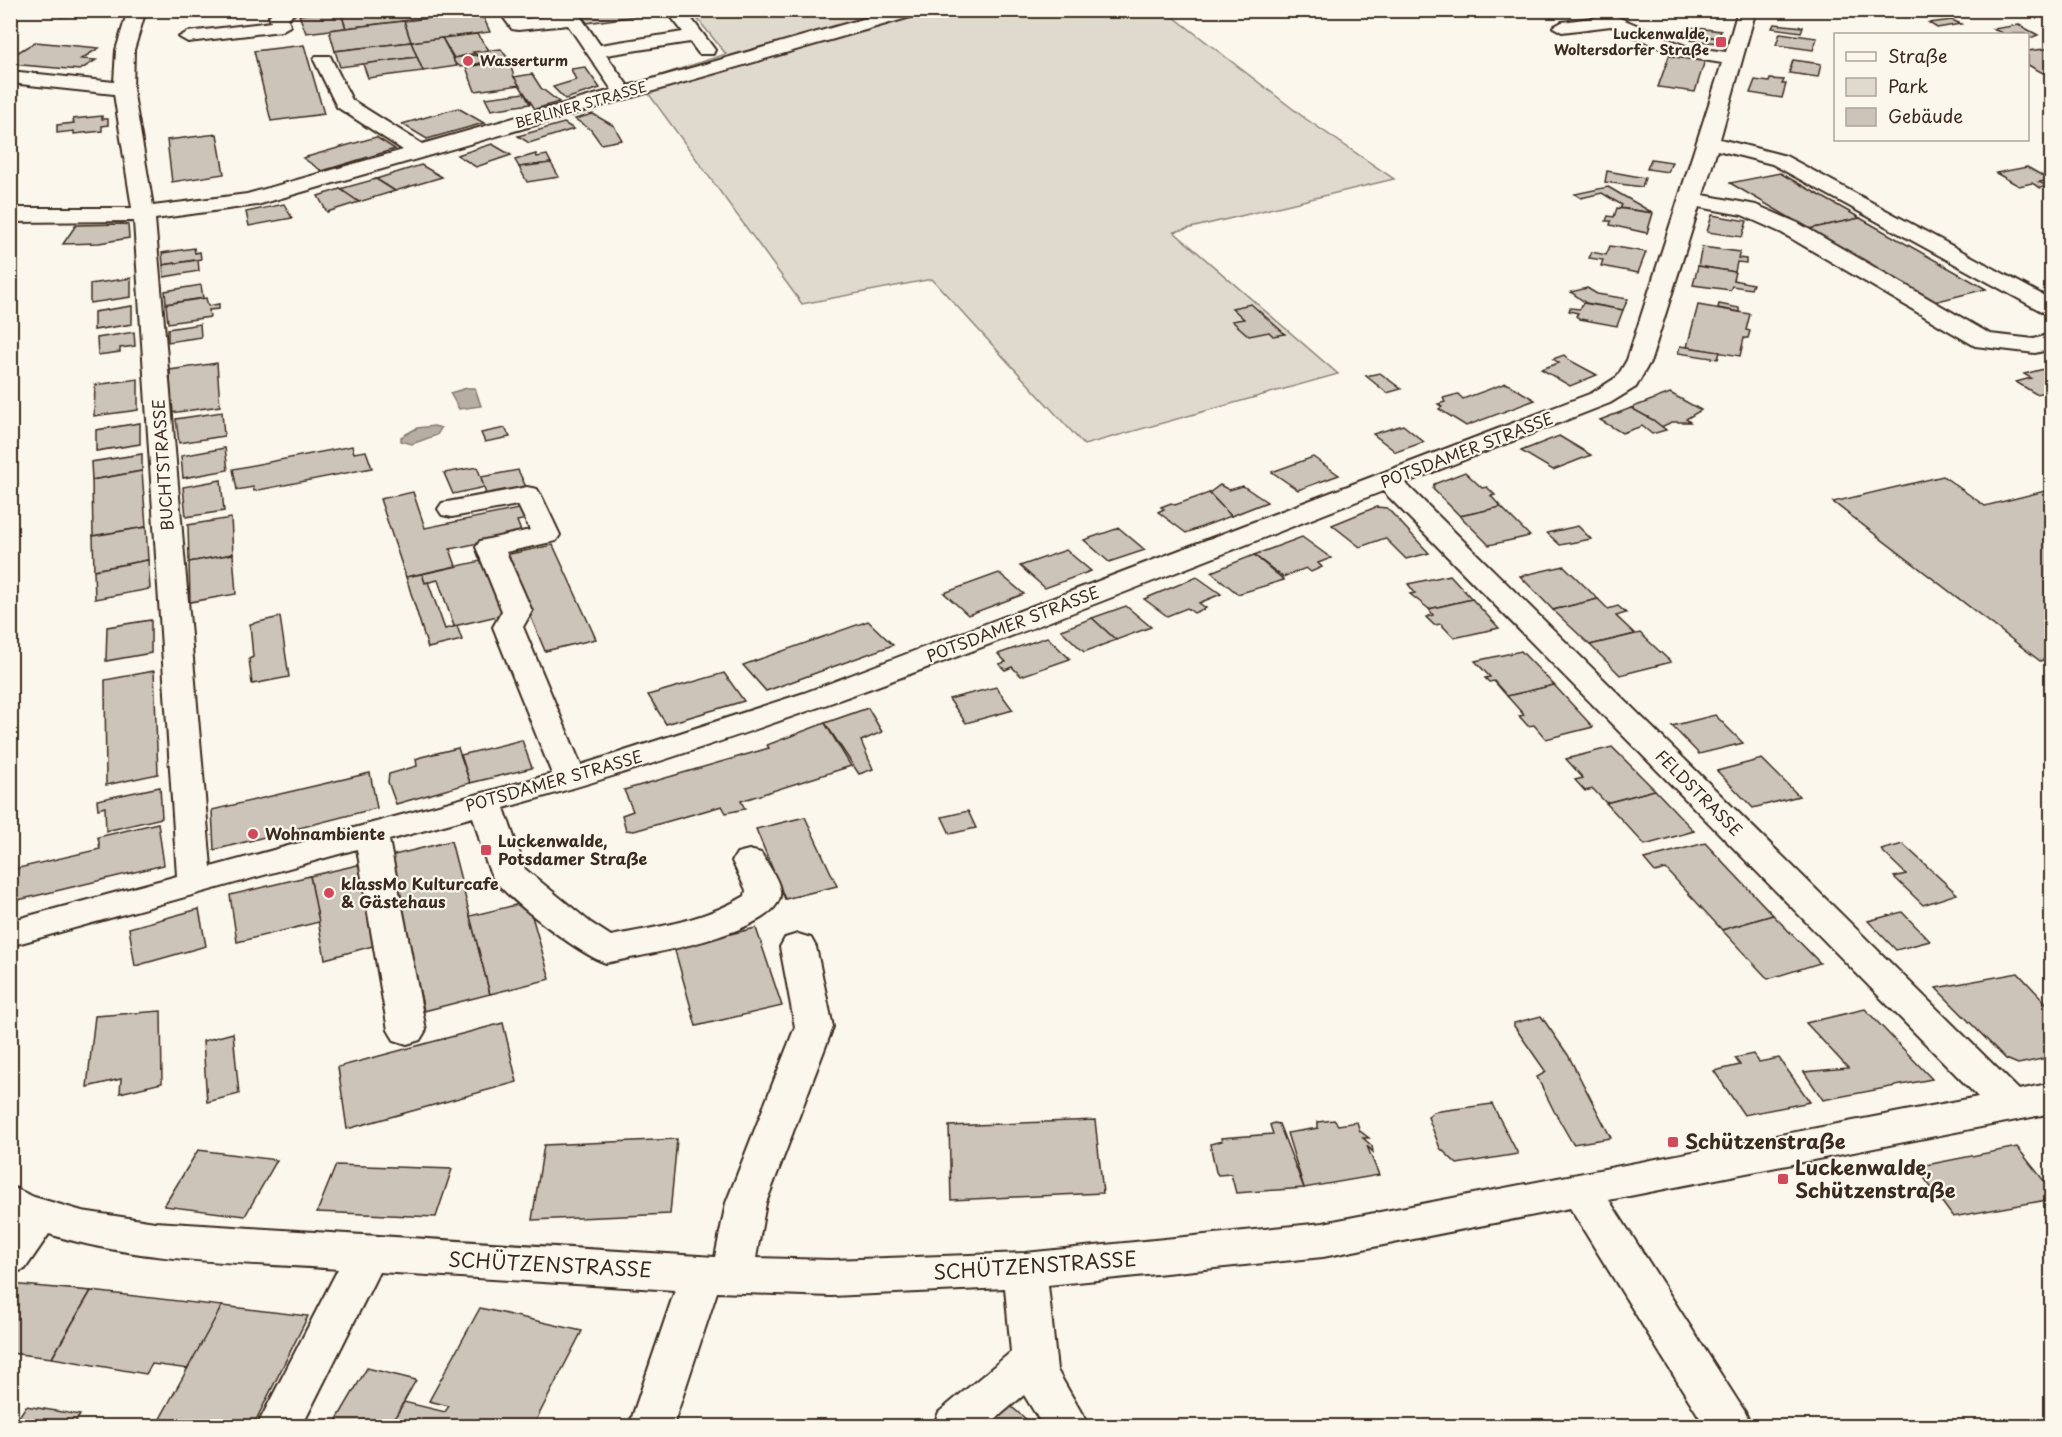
<svg xmlns="http://www.w3.org/2000/svg" width="2062" height="1437" font-family="'Playpen Sans',sans-serif">
<style>
.green{fill:#dfd9ce;stroke:#8d8276;stroke-width:1.5}
.water{fill:#b6aea2;stroke:#85796d;stroke-width:1.5}
.building{fill:#ccc4b9;stroke:#3b2a1e;stroke-width:1.5}
.lines{fill:none;stroke-linecap:round;stroke-linejoin:round}
.minor-casing{stroke:#3b2a1e;stroke-width:4}
.minor{fill:#fbf7ec;fill-rule:evenodd}
.poi-dot{fill:#d1495b;stroke:#fbf7ec;stroke-width:2}
.labels{text-anchor:middle;stroke-width:4.5;stroke-linejoin:round;paint-order:stroke}
.far-poi-label{font-size:14px;font-weight:bold;fill:#3b2a1e;stroke:#fbf7ec;text-anchor:end}
.far-street-label{font-size:14px;fill:#3b2a1e;stroke:#fbf7ec}
.street-label{font-size:16px;fill:#3b2a1e;stroke:#fbf7ec}
.poi-label{font-size:16px;font-weight:bold;fill:#3b2a1e;stroke:#fbf7ec;text-anchor:start}
.near-poi-label{font-size:20px;font-weight:bold;fill:#3b2a1e;stroke:#fbf7ec;text-anchor:start}
.near-street-label{font-size:20px;fill:#3b2a1e;stroke:#fbf7ec}
</style>
<rect width="100%" height="100%" fill="#fbf7ec"/>
<filter id="ink" filterUnits="userSpaceOnUse"><feTurbulence type="fractalNoise" baseFrequency=".0167" numOctaves="2"/><feDisplacementMap in="SourceGraphic" scale="12" xChannelSelector="R" yChannelSelector="G"/><feConvolveMatrix kernelMatrix="1 2 1 2 8 2 1 2 1" color-interpolation-filters="sRGB"/></filter>
<g filter="url(#ink)">
<path class="green" d="M691 11H1166L1306 119 1394 179 1174 232 1338 374 1084 445 932 279 802 304 640 82 726 54Z"/>
<g class="water">
<path d="M467 388H475L481 406 459 409 450 393Z"/>
<path d="M434 426 441 428 437 435 412 444 401 441V437L417 428Z"/>
</g>
<g class="building">
<path d="M89 10 90 14 61 17V13L53 14 52 11Z"/>
<path d="M340 10 346 28 306 33 299 15Z"/>
<path d="M340 10H449L451 15 346 28Z"/>
<path d="M590 10H641L645 15 587 23 580 13Z"/>
<path d="M1942 11 1951 16 1938 18 1928 13Z"/>
<path d="M481 12 490 32 411 42 404 21Z"/>
<path d="M1952 20 1961 24 1937 28 1929 23Z"/>
<path d="M404 21 411 42 335 51 329 30Z"/>
<path d="M1774 24 1803 27 1801 32 1772 28Z"/>
<path d="M2019 25 2038 35 2028 39V34H2004L1993 29Z"/>
<path d="M1688 27 1721 31 1719 38 1693 35 1694 33 1686 31Z"/>
<path d="M1780 33 1817 38 1813 50 1776 45Z"/>
<path d="M477 34 489 50 454 58 442 38Z"/>
<path d="M1693 35 1719 38 1717 43 1691 40Z"/>
<path d="M442 38 457 66 423 71 411 42Z"/>
<path d="M35 42 99 48 81 59 96 60 80 70 10 64V57Z"/>
<path d="M411 42 417 57 340 67 335 51Z"/>
<path d="M304 45 324 114 271 121 254 51Z"/>
<path d="M2052 48V72L2043 73 2028 65V51Z"/>
<path d="M501 49 509 60 474 65 483 60 473 52Z"/>
<path d="M474 55 481 57V63L461 67 454 62V58Z"/>
<path d="M1669 56 1705 60 1695 92 1658 87Z"/>
<path d="M417 57 423 71 368 78 363 64Z"/>
<path d="M509 60 514 77 521 85 475 91 466 67Z"/>
<path d="M1793 60 1821 64 1818 77 1789 73Z"/>
<path d="M585 67 600 88 565 99 553 87 576 80 571 69Z"/>
<path d="M532 74 541 88 559 102 535 109 514 77Z"/>
<path d="M1770 79 1784 80 1782 84H1786L1782 98 1750 93 1755 80 1769 82Z"/>
<path d="M524 93 530 104 491 110 485 98Z"/>
<path d="M458 108 484 123 427 139 402 124Z"/>
<path d="M593 114 614 126 622 140 601 144 591 130 575 119Z"/>
<path d="M102 116V119H108V125L102 126V131L74 134V131L57 133V125L74 123 73 119Z"/>
<path d="M564 123 574 129 529 143 518 136Z"/>
<path d="M217 134 224 174 172 182 167 140Z"/>
<path d="M376 137 395 149 322 171 303 158Z"/>
<path d="M492 144 511 155 476 167 457 155Z"/>
<path d="M536 154 537 157 547 155 551 163 519 167 515 160Z"/>
<path d="M1651 159 1672 162 1668 172 1647 169Z"/>
<path d="M551 163 559 177 527 182 519 167Z"/>
<path d="M421 165 442 177 395 191 376 179Z"/>
<path d="M2027 167 2050 180 2039 182 2048 186 2040 188 2032 183 2019 186 1996 173Z"/>
<path d="M1607 171 1629 175 1645 178 1642 187 1605 182Z"/>
<path d="M1780 173 1860 218 1809 229 1730 183Z"/>
<path d="M376 179 395 191 359 202 340 189Z"/>
<path d="M1608 187 1653 213 1620 208 1622 205 1602 193 1581 198 1575 194Z"/>
<path d="M340 189 359 202 327 212 318 196Z"/>
<path d="M284 204 292 218 249 226 246 212Z"/>
<path d="M1617 208 1653 213 1647 233 1610 225 1611 221H1606L1608 216 1614 217Z"/>
<path d="M1712 215 1747 221 1742 237 1707 232Z"/>
<path d="M1860 218 1986 289 1934 302 1809 229Z"/>
<path d="M123 224 128 225 129 238 99 243 63 244 76 225Z"/>
<path d="M1610 246 1646 252 1638 273 1601 266 1603 260 1589 258 1592 252 1606 255Z"/>
<path d="M1702 247 1740 252 1738 258 1746 259V263L1737 262 1735 272 1698 266Z"/>
<path d="M194 248 195 253 200 252 201 259 163 265 162 253Z"/>
<path d="M198 260 199 271 164 277 163 265Z"/>
<path d="M1698 266 1735 272 1733 280 1753 284 1751 289 1732 286 1730 290 1693 285Z"/>
<path d="M131 278V297L90 303V284Z"/>
<path d="M201 285 203 298 166 304 165 291Z"/>
<path d="M1587 288 1597 294 1628 299 1623 310 1586 303 1571 292Z"/>
<path d="M206 298 208 306 219 304V309L209 310 210 317 168 323 166 304Z"/>
<path d="M1583 303 1623 310 1617 326 1580 319 1576 316 1578 313 1569 311 1570 308 1580 309Z"/>
<path d="M1251 304 1285 334 1273 336 1269 332 1249 336 1232 321 1244 319 1232 308Z"/>
<path d="M1719 304 1739 308V312L1718 308Z"/>
<path d="M1698 305 1750 314 1746 330 1750 331 1748 338H1744L1740 356 1687 347Z"/>
<path d="M132 306V324L94 330V312Z"/>
<path d="M200 324 201 337 168 342V329Z"/>
<path d="M134 332 135 346 120 348V352L98 355 97 338Z"/>
<path d="M1680 346 1720 352 1718 359 1678 353Z"/>
<path d="M1564 355 1569 360 1597 375 1570 386 1541 369 1559 363 1553 359Z"/>
<path d="M217 363 220 406 171 413 170 370Z"/>
<path d="M2052 367V391L2036 394 2016 382 2031 378 2024 374Z"/>
<path d="M1380 373 1401 389 1387 393 1366 376Z"/>
<path d="M138 379V410L94 416 95 385Z"/>
<path d="M1506 383 1535 400 1466 426 1439 409 1442 407 1438 404 1445 402 1443 398 1458 394 1463 399Z"/>
<path d="M1670 393 1701 410 1686 419 1690 422H1672L1661 427 1631 408Z"/>
<path d="M1631 408 1653 420 1666 430 1652 434 1642 426 1622 433 1600 420Z"/>
<path d="M222 412 224 436 179 443 176 419Z"/>
<path d="M140 423V444L96 451V430Z"/>
<path d="M1403 425 1424 442 1396 452 1373 434Z"/>
<path d="M505 428 510 437 485 442 481 433Z"/>
<path d="M1559 436 1591 455 1553 470 1521 451Z"/>
<path d="M352 446 354 453 366 451 372 468 254 491 253 487 237 490 233 469Z"/>
<path d="M225 448 228 470 183 478 181 456Z"/>
<path d="M142 454V471L92 480 91 462Z"/>
<path d="M1313 457 1339 475 1298 490 1272 472Z"/>
<path d="M477 467 485 487 453 494 444 473Z"/>
<path d="M518 470 526 487 486 495 481 477Z"/>
<path d="M142 471 146 527 93 536 92 480Z"/>
<path d="M1465 472 1482 488 1487 487 1495 495 1491 496 1501 507 1460 516 1433 489 1434 484Z"/>
<path d="M1943 476 1985 506 2045 491 2052 496V658L2040 661 1833 502Z"/>
<path d="M221 480 224 511 186 517 183 487Z"/>
<path d="M1220 485 1229 490 1243 486 1267 502 1231 516 1209 493Z"/>
<path d="M413 492 425 528 523 508 527 519 517 521 522 534 450 549 456 566 406 577 380 499Z"/>
<path d="M1209 493 1231 516 1186 533 1158 512 1164 509 1161 507 1171 503 1175 505Z"/>
<path d="M1376 507 1387 508 1429 553 1406 559 1385 538 1360 547 1332 525Z"/>
<path d="M1501 507 1530 536 1489 545 1460 516Z"/>
<path d="M231 518 233 554 189 562 188 525Z"/>
<path d="M1578 526 1591 539 1560 545 1547 533Z"/>
<path d="M146 527 148 560 94 570 93 536Z"/>
<path d="M1119 528 1145 550 1109 562 1084 540Z"/>
<path d="M1302 537 1331 558 1318 563 1322 567 1311 572 1306 568 1283 577 1254 555Z"/>
<path d="M553 545 596 639 545 651 505 555Z"/>
<path d="M1066 550 1091 571 1045 588 1020 566Z"/>
<path d="M233 554 236 594 190 602 189 562Z"/>
<path d="M1254 555 1284 580 1238 594 1211 572Z"/>
<path d="M148 560 150 589 95 599 94 570Z"/>
<path d="M485 560 506 614 454 626 438 580 425 583 422 574Z"/>
<path d="M1564 566 1598 599 1553 610 1520 576Z"/>
<path d="M999 573 1024 594 968 615 944 593Z"/>
<path d="M422 574 425 583 428 582 445 629 457 626 462 640 428 648 406 577Z"/>
<path d="M1450 575 1472 599 1429 609 1410 594 1415 593 1408 584Z"/>
<path d="M1197 577 1221 594 1199 603 1206 608 1194 613 1187 608 1167 616 1144 599Z"/>
<path d="M1472 599 1499 628 1454 638 1441 624 1434 625 1426 617 1433 615 1429 609Z"/>
<path d="M1598 599 1608 609 1618 606 1626 613 1616 616 1635 634 1590 645 1553 610Z"/>
<path d="M1126 606 1151 627 1116 640 1092 618Z"/>
<path d="M280 617 289 677 252 684 249 659 253 657 250 624Z"/>
<path d="M1092 618 1116 640 1084 652 1061 630Z"/>
<path d="M151 620V653L106 661 107 627Z"/>
<path d="M868 621 893 645 766 691 743 665Z"/>
<path d="M1640 633 1671 662 1620 675 1590 645Z"/>
<path d="M1047 637 1070 659 1021 676 1012 667 1005 670 999 664 1006 662 998 654Z"/>
<path d="M1521 651 1554 685 1507 696 1494 681 1489 682 1485 678 1490 677 1475 661Z"/>
<path d="M154 671 158 774 106 785 105 680Z"/>
<path d="M724 673 744 701 666 724 648 695Z"/>
<path d="M1554 685 1593 727 1546 739 1534 725 1528 726 1519 716 1524 715 1507 696Z"/>
<path d="M996 687 1013 710 966 723 949 699Z"/>
<path d="M868 708 882 732 861 741 873 769 859 774 825 723Z"/>
<path d="M1715 715 1743 743 1699 754 1672 726Z"/>
<path d="M825 723 851 766 741 801 745 809 726 813 722 806 634 831 626 830 622 815 633 811 624 790 769 748 767 745Z"/>
<path d="M522 740 532 768 470 783 461 755Z"/>
<path d="M1612 747 1655 790 1606 803 1593 789 1585 791 1575 780 1583 778 1566 759Z"/>
<path d="M458 748 470 783 396 804 388 782 389 774 417 766 416 759 421 757Z"/>
<path d="M1762 759 1799 796 1753 808 1717 771Z"/>
<path d="M370 773 377 808 214 850 212 810Z"/>
<path d="M160 787 162 818 106 831 105 807 98 809 97 800Z"/>
<path d="M1655 790 1694 831 1645 845 1606 803Z"/>
<path d="M968 811 976 828 950 834 942 817Z"/>
<path d="M805 817 837 886 785 899 756 829Z"/>
<path d="M158 823 164 865 10 902V870L100 849 98 837Z"/>
<path d="M451 841 490 994 424 1011 390 856Z"/>
<path d="M1705 843 1773 915 1722 930 1666 869 1655 872 1644 859Z"/>
<path d="M1903 844 1957 894 1923 905 1894 877 1906 874 1881 850Z"/>
<path d="M362 864 380 944 325 959 310 876Z"/>
<path d="M310 876 319 922 237 942 230 895Z"/>
<path d="M528 902 550 979 490 994 470 916Z"/>
<path d="M199 909 206 946 135 966 129 928Z"/>
<path d="M1902 912 1930 941 1896 950 1868 921Z"/>
<path d="M1773 915 1820 963 1768 979 1722 930Z"/>
<path d="M756 928 782 1006 696 1026 674 947Z"/>
<path d="M2018 973 2047 1004H2052V1057L2018 1064 2006 1059 1936 988Z"/>
<path d="M1865 1009 1932 1079 1823 1100 1804 1072 1848 1068 1806 1023Z"/>
<path d="M161 1011 162 1083 120 1093 121 1079 87 1087 95 1016Z"/>
<path d="M1541 1016 1568 1055 1611 1138 1573 1144 1554 1111 1537 1077 1546 1072 1514 1026V1023Z"/>
<path d="M503 1023 517 1082 347 1129 338 1067Z"/>
<path d="M233 1033 239 1094 207 1102 203 1041Z"/>
<path d="M1753 1054 1759 1062 1779 1058 1810 1102 1744 1115 1714 1071 1740 1065 1735 1058Z"/>
<path d="M1492 1104 1518 1154 1457 1164 1440 1148 1428 1117 1433 1112Z"/>
<path d="M1095 1120 1103 1193 951 1200 949 1126Z"/>
<path d="M1334 1120 1338 1125 1357 1122 1360 1131 1369 1138H1363L1372 1146 1373 1152 1367 1146 1379 1175 1304 1188 1287 1133 1318 1128V1122Z"/>
<path d="M1274 1123 1279 1124 1304 1188 1236 1193 1231 1174 1218 1175 1216 1172 1210 1144 1222 1141 1221 1138 1273 1134 1270 1125Z"/>
<path d="M677 1139 670 1214 532 1220 544 1145Z"/>
<path d="M2017 1147 2052 1191V1199L1953 1217 1916 1167Z"/>
<path d="M198 1150 277 1160 245 1216 164 1206Z"/>
<path d="M336 1165 452 1169 436 1217 317 1212Z"/>
<path d="M10 1284 91 1291 52 1358 10 1353Z"/>
<path d="M91 1291 222 1306 189 1369 152 1364 146 1374 52 1358Z"/>
<path d="M222 1306 308 1316 253 1426H156Z"/>
<path d="M480 1308 582 1331 533 1426H390L404 1402 445 1412 449 1406 429 1401Z"/>
<path d="M367 1368 416 1380 390 1426H333Z"/>
<path d="M1008 1404 1033 1425 983 1426Z"/>
<path d="M26 1406 80 1415 73 1426H13Z"/>
</g>
<g class="lines">
<g class="minor-casing">
<g id="minor">
<path d="M128 10H146L134 50 133 89 153 206 247 194 403 150 337 107 314 60 316 56H330L352 100 422 144 612 90 568 25 518 30 512 29 498 10H516L523 19 561 15 558 10H576L600 45 683 32 666 10H685L715 50 713 54H699L690 42 606 55 628 86 894 10H924L921 14 257 205 155 219 211 867 552 774 493 627 502 611 476 547 480 541 530 530 518 505 452 517 442 515 438 509 442 503 527 487 537 489 541 495 560 535 556 541 506 552 532 611 523 627 581 765 804 693 1592 393 1617 377 1627 360 1722 63 1677 56 1611 26 1562 32 1553 27 1562 22 1613 15 1688 47 1726 52 1738 10H1756L1720 139 1786 156 2052 300V317L1772 164 1717 150 1703 195 1756 205 1798 223 1990 334 2034 339 2052 334V349L2035 353 1975 346 1782 233 1742 215 1699 207 1651 360 1636 387 1610 403 1405 483 2019 1090 2052 1083V1113L1609 1200 1745 1412 1751 1426H1705L1570 1208 1323 1257 1048 1285 1057 1370 1089 1426H1043L1024 1395 987 1426H933L939 1412 1011 1352 1005 1288 831 1296 717 1292 673 1426H629L675 1290 379 1272 302 1426H257L338 1269C242 1262 141 1263 49 1234L25 1269 10 1274V1186L34 1197 82 1211 155 1222 715 1257 726 1203 795 1027 780 947 785 938 798 934 811 938 816 947 833 1027 766 1203 756 1258 831 1260 1025 1253 1323 1223 1978 1097 1383 491C1092 604 804 724 504 808L525 869 591 923 611 936C657 927 703 921 745 896L746 890 732 861 737 853 749 850 761 853C767 863 778 878 780 890 788 933 637 956 606 963 580 955 515 904 497 883 484 867 480 837 473 817L389 840 426 1030 420 1040 407 1044 394 1040 388 1030 357 849 10 946V921L177 876 134 221 10 222V208H132L114 94 10 83V71L114 82 116 50Z"/>
<path d="M275 10H300L288 18 290 26 281 31 188 42 179 37 188 32 271 22 269 16Z"/>
<path d="M2042 10H2052V16Z"/>
</g>
</g>
<use href="#minor" class="minor"/>
</g>
</g>
<g class="poi-dot">
<rect x="1715" y="36" width="12" height="12" rx="3"/>
<circle cx="468" cy="61" r="6"/>
<circle cx="253" cy="834" r="6"/>
<rect x="480" y="844" width="12" height="12" rx="3"/>
<circle cx="329" cy="893" r="6"/>
<rect x="1667" y="1136" width="12" height="12" rx="3"/>
<rect x="1777" y="1173" width="12" height="12" rx="3"/>
</g>
<g class="labels">
<g class="far-poi-label">
<text x="1709" y="39">Luckenwalde,<tspan x="1709" dy="16">Woltersdorfer Straße</tspan></text>
<text x="480" y="66" text-anchor="start">Wasserturm</text>
</g>
<g class="far-street-label">
<text transform="translate(581 105) rotate(-16)" y="5">BERLINER STRASSE</text>
</g>
<g class="street-label">
<text transform="translate(1467 450) rotate(-21)" y="6">POTSDAMER STRASSE</text>
<text transform="translate(163 465) rotate(-94)" y="6">BUCHTSTRASSE</text>
<text transform="translate(1013 624) rotate(-21)" y="6">POTSDAMER STRASSE</text>
<text transform="translate(554 781) rotate(-16)" y="6">POTSDAMER STRASSE</text>
<text transform="translate(1699 793) rotate(45)" y="6">FELDSTRASSE</text>
</g>
<g class="poi-label">
<text x="265" y="840">Wohnambiente</text>
<text x="498" y="847">Luckenwalde,<tspan x="498" dy="18">Potsdamer Straße</tspan></text>
<text x="341" y="890">klassMo Kulturcafe<tspan x="341" dy="18">&amp; Gästehaus</tspan></text>
</g>
<g class="near-poi-label">
<text x="1685" y="1149">Schützenstraße</text>
<text x="1795" y="1175">Luckenwalde,<tspan x="1795" dy="23">Schützenstraße</tspan></text>
</g>
<g class="near-street-label">
<text transform="translate(550 1265) rotate(3)" y="7">SCHÜTZENSTRASSE</text>
<text transform="translate(1035 1266) rotate(-4)" y="7">SCHÜTZENSTRASSE</text>
</g>
</g>
<rect width="2062" height="1437" fill="none" stroke="#fbf7ec" stroke-width="36"/>
<rect x="18" y="18" width="2026" height="1401" fill="none" stroke="#3b2a1e" stroke-width="2" filter="url(#ink)"/>
<rect x="1834" y="33" width="195" height="108" fill="#fbf7ec" stroke="#aea59a" stroke-width="1.5"/>
<rect x="1846" y="52" width="30" height="9" fill="#fbf7ec" stroke="#aea59a" stroke-width="1.5"/>
<text x="1888" y="63" font-size="18" fill="#3b2a1e">Straße</text>
<rect x="1846" y="78" width="30" height="18" fill="#dfd9ce" stroke="#aea59a" stroke-width="1.5"/>
<text x="1888" y="93" font-size="18" fill="#3b2a1e">Park</text>
<rect x="1846" y="108" width="30" height="18" fill="#ccc4b9" stroke="#aea59a" stroke-width="1.5"/>
<text x="1888" y="123" font-size="18" fill="#3b2a1e">Gebäude</text>
</svg>
